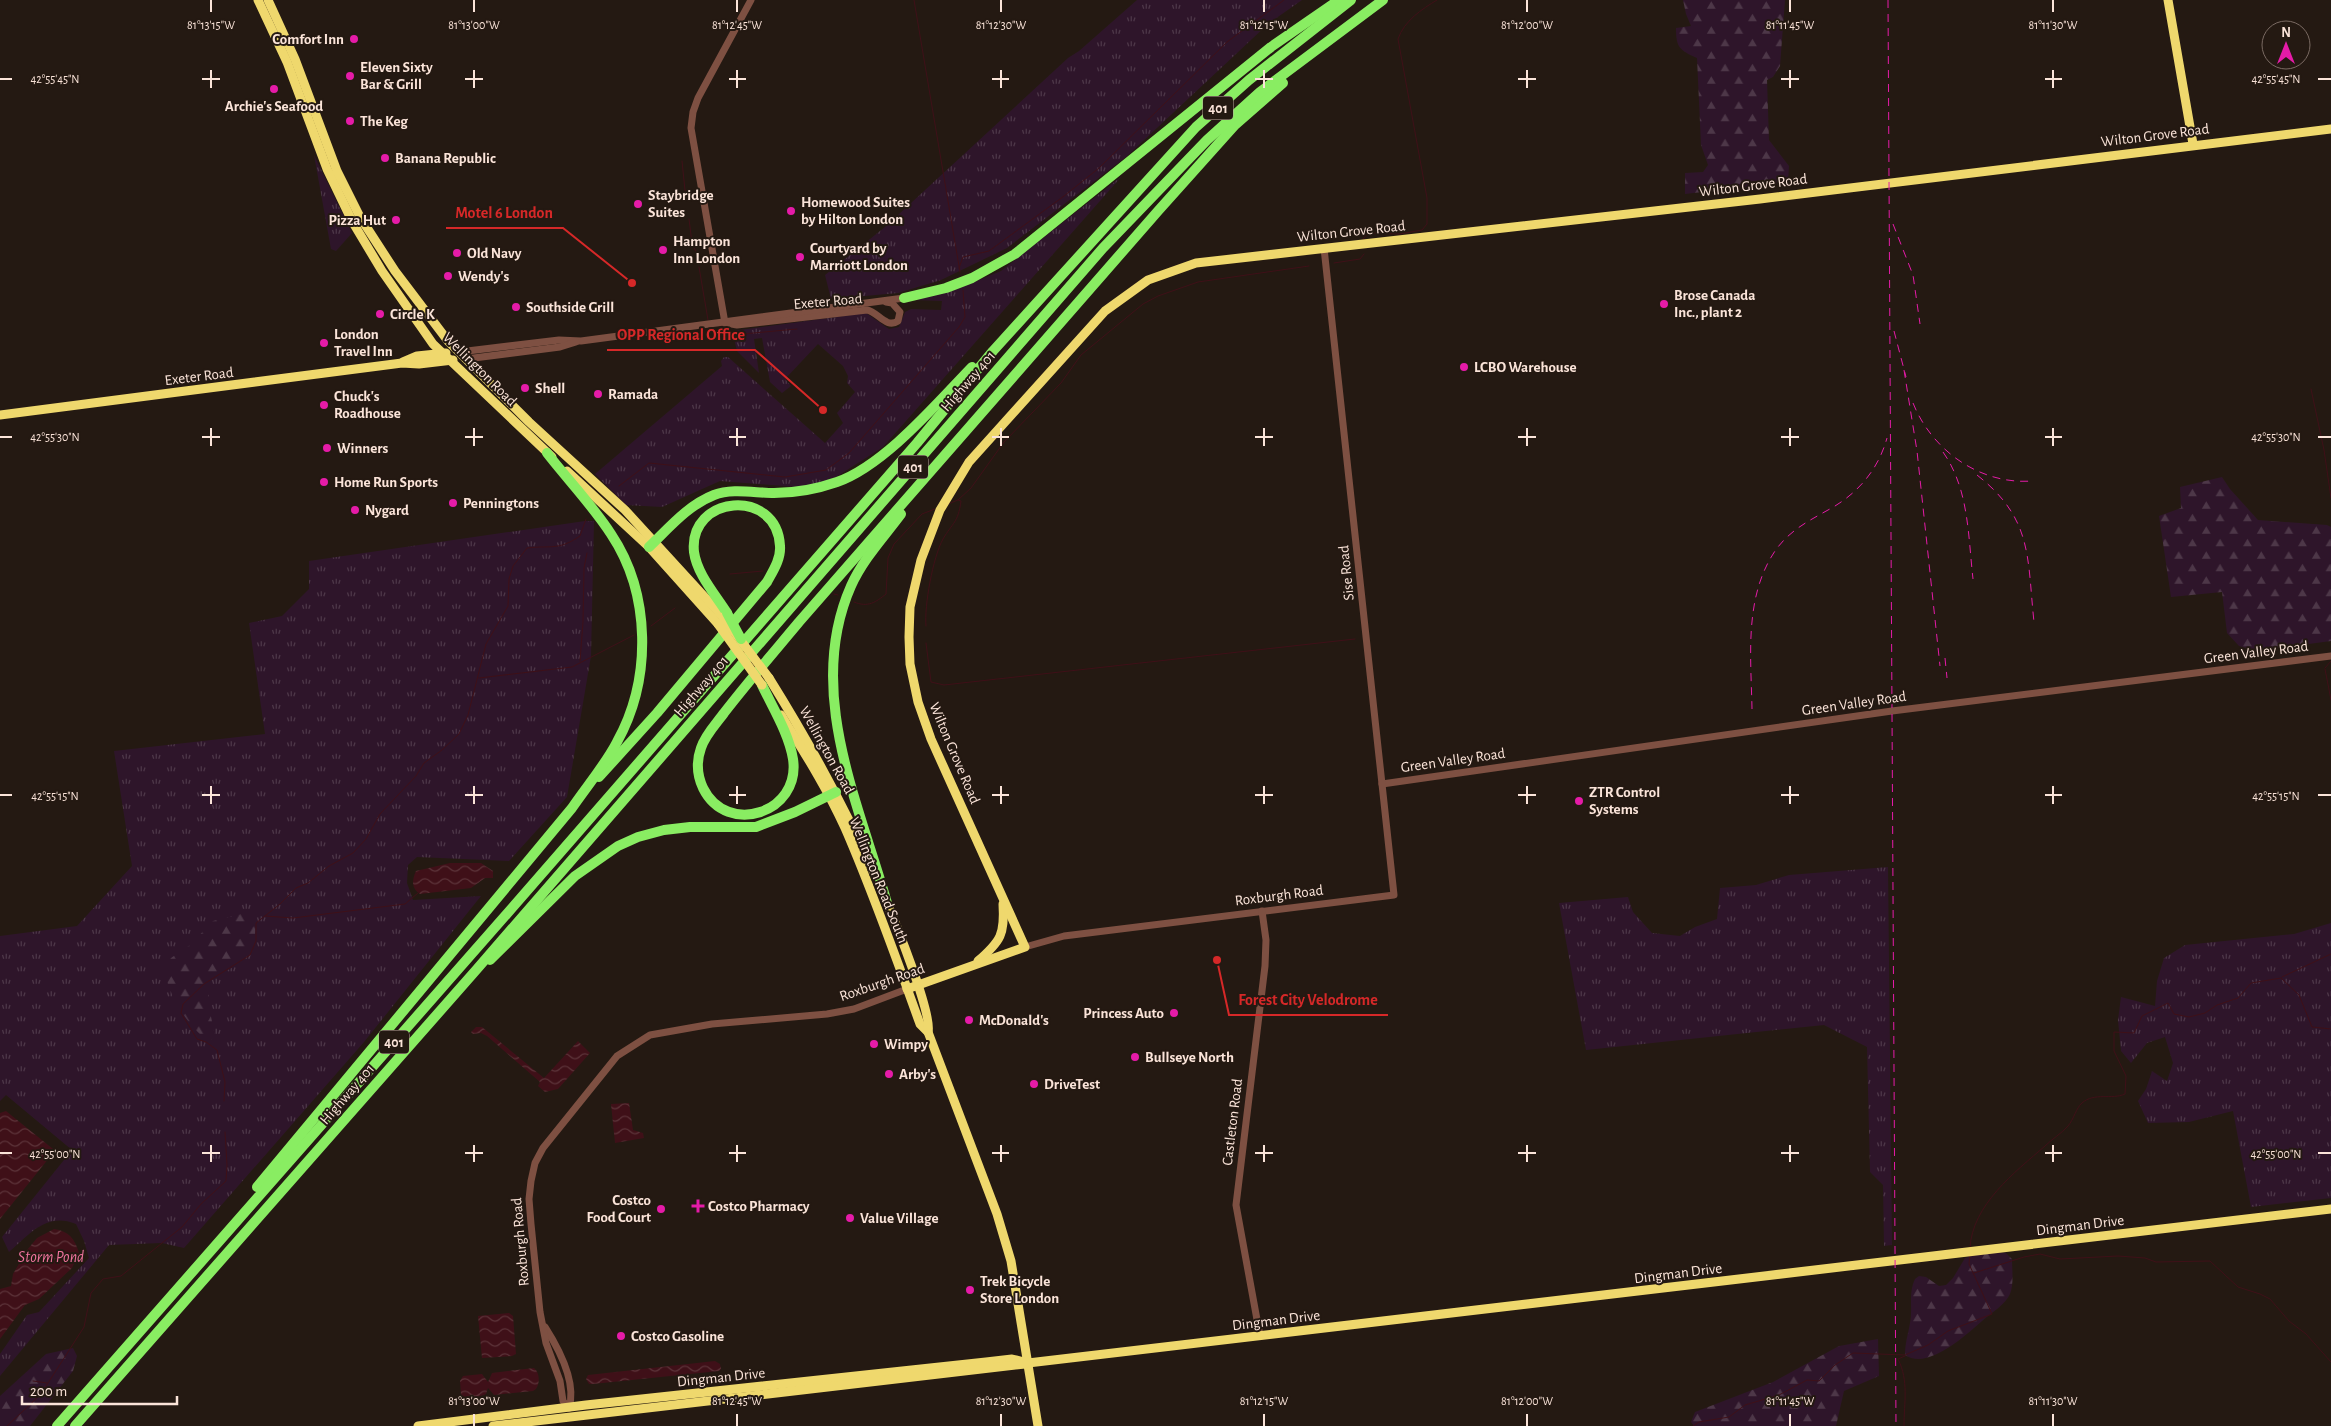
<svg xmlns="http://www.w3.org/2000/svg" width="2331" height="1426" font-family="'Alegreya Sans',sans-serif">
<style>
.grass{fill:url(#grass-tufts)}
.forest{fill:url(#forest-firs)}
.water{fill:url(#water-waves)}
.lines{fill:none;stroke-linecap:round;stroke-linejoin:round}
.stream{stroke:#3f1018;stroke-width:1}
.minor{stroke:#7e5042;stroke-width:7}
.major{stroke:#efd86d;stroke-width:9}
.highway{stroke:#89ed62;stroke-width:10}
.rail{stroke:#e51ba8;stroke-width:1;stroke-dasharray:8 6;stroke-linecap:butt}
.major-bridge{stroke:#efd86d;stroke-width:9}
.highway-bridge{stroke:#89ed62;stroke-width:10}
.ticks{fill:none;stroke:#fbe4d9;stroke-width:2}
.poi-dot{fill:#e51ba8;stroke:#241912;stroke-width:2}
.labels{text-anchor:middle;stroke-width:4;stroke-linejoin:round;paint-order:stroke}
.shield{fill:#241912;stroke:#baa79d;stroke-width:1}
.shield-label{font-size:14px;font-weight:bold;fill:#fbe4d9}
.poi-label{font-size:15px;font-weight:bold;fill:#fbe4d9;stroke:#241912;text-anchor:start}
.street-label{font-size:15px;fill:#fbe4d9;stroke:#241912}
.water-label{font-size:16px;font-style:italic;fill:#ef739d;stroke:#241912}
.ticks-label{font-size:12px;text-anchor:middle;fill:#fbe4d9;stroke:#241912;stroke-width:4;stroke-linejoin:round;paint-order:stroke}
.leader{fill:none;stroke:#d62828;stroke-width:2}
.callout-dot{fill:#d62828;stroke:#241912;stroke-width:2}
.callout-label{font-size:16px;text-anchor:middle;font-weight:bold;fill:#d62828;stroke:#241912;stroke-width:4;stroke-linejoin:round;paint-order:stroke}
</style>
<defs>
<pattern id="grass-tufts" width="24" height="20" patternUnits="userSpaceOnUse" patternTransform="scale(1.25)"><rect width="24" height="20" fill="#2e152a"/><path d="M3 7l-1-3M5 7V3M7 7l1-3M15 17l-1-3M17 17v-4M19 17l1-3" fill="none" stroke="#4d3748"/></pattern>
<pattern id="forest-firs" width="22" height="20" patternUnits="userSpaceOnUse" patternTransform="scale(1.25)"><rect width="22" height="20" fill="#2e152a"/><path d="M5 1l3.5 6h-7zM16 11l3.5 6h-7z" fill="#4d3748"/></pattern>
<pattern id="water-waves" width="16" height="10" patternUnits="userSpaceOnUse" patternTransform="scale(1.25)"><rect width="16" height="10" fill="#3f1018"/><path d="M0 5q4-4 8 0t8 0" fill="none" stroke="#5c3339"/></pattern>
</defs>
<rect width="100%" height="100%" fill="#241912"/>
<g class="grass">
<path d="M1137 0H1302L1268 24 1126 157 1007 248 941 280 898 293 831 299 825 275 885 227 1068 58 1079 51Z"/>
<path d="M314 155 352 233 336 251 331 249Z"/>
<path d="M1122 176 883 447 836 477 819 484 796 487 720 481 662 507 626 505 595 474 722 366 721 361 724 357H728L825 443 843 423 837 413 855 392 847 383 848 376 843 366 818 344 785 379 791 386 782 393 770 382 762 338 754 339 759 373 737 351 732 331 866 313 889 329 899 327 905 312 911 309 941 310 942 301 914 300 949 292 1001 271Z"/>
<path d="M585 521H594L591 656 567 797 509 861 417 857 408 865 407 883 413 900 481 896 364 1042 184 1248 162 1243 109 1245 0 1376V1354L27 1315 39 1312 89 1258 84 1241 76 1224C46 1212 30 1234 9 1252L2 1237 72 1150 6 1095 0 1101V936L77 926 132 866 114 751 265 734 249 623 282 616 309 589V561Z"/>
<path d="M1888 867 1892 1245 1884 1246 1883 1185 1870 1172 1867 1047 1824 1025 1586 1050 1559 903 1628 897 1633 912 1652 933 1680 936 1695 927 1717 919 1720 888 1756 885 1789 875Z"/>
<path d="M2331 923V1198L2251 1207 2233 1111 2189 1122 2148 1123 2138 1101 2146 1089 2152 1071 2167 1081 2173 1063 2165 1037 2147 1043 2131 1063 2121 1051 2118 1020 2121 997 2155 1006 2157 981 2164 958 2185 945 2294 934Z"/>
</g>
<g class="forest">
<path d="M1683 0H1785L1780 66 1773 77 1767 80 1769 140 1789 166 1788 182 1685 194V173L1703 172 1708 165 1701 145 1697 58C1679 50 1676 47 1676 28L1691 26 1686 14Z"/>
<path d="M2222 477 2230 489 2258 520 2327 525 2331 527V641L2257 651 2239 646 2227 633 2222 592 2171 597 2159 516 2181 508 2180 487Z"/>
<path d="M249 912 255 915C258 961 243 961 208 981L210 1012 215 1036 209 1042C186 1024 169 996 164 969L171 958 190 945 213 921Z"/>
<path d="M1986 1251 2006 1253 2012 1259C2012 1269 2014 1284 2010 1294 2005 1305 1991 1313 1982 1321 1967 1334 1928 1371 1905 1355 1905 1343 1908 1335 1910 1323 1913 1308 1908 1294 1915 1279L1919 1276 1926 1277 1939 1286 1946 1285 1953 1278 1965 1258Z"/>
<path d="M1878 1339 1879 1376 1844 1391 1836 1426H1694L1691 1422 1695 1412 1773 1382 1839 1346Z"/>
<path d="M73 1348 77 1356 73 1371 30 1426H0V1396L46 1354Z"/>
</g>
<g class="water">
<path d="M450 863H481L493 871V878H485L471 888 420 894C411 888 412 880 416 871Z"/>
<path d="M476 1027H482L544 1078 578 1041 590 1053 558 1089 545 1092 538 1086 540 1082 487 1036 481 1033 473 1034 471 1032Z"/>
<path d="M629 1103 633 1130 643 1133 644 1138 615 1143 611 1104Z"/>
<path d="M6 1111 53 1149V1153L0 1219V1113Z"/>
<path d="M54 1229C69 1231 75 1239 79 1253L72 1268 39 1299 25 1305 0 1339V1289L11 1286 13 1274 27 1250 37 1238Z"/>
<path d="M509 1313 513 1316 516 1354 512 1356 482 1358 478 1316Z"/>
<path d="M715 1361 720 1364 721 1369 719 1371 593 1384H589L586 1379 588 1375Z"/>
<path d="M534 1368C540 1373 540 1383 536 1389L533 1391 494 1395 488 1388 486 1394C480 1397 467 1399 461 1395L460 1381 463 1376 482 1374 488 1382 492 1373Z"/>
</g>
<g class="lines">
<g class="stream">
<path d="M914 0 960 272"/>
<path d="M682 161 686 200"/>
<path d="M689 219 692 243 696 252"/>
<path d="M1363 239 1368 233 1400 234 1422 230 1427 224V198L1398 39C1404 21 1422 9 1437 0"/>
<path d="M1334 263 1360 259 1364 254"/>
<path d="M699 267 708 320"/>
<path d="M959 268 963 257 989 251 1064 196 1099 168 1227 42 1284 0"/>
<path d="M710 332V341"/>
<path d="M710 337 797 329"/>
<path d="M2311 389 2324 450 2331 498"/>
<path d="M619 486 649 463 785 477 826 470 849 453 959 327 965 317 963 290"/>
<path d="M948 504 958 500 971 488 1004 442 1061 383 1081 355 1143 304 1158 296 1198 282 1309 266"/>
<path d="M730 574 763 571"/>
<path d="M834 594 838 595"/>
<path d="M854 602C868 608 876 602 886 594L888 558 894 544 922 514 935 509"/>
<path d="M651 626 675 608"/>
<path d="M926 626C924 606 933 557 943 539 953 522 958 523 961 501L958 500"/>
<path d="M926 643 931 682 944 685 1355 639"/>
<path d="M580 661 583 622 584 568 587 553"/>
<path d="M2325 668 2331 661"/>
<path d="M2325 669 2331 700"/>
<path d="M479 678 572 667 634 635"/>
<path d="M265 916 293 918 405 904 418 893"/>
<path d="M2282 977 2331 954"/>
<path d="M224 1101 225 1082 217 1050 206 1042 197 1039 181 1013 183 1004 204 984 250 955 256 941V923L280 904 296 888 308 883 329 866 353 853 366 839 380 814 416 776 424 763 442 750 459 734 468 715 486 644 508 606 509 579 513 566 527 548C551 545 558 551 580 536L586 519"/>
<path d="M1970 1248C1972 1205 2015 1172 2045 1146 2052 1139 2062 1133 2068 1126 2074 1119 2076 1108 2082 1103 2094 1092 2112 1100 2125 1094L2126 1076 2114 1051V1032L2134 1033 2142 1016 2168 1003 2174 1014 2189 1017 2205 1013 2217 1005 2238 998 2251 983 2281 978 2299 995 2312 1027 2331 1029"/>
<path d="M1974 1273 2024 1257 2040 1254 2060 1259 2118 1256 2145 1258 2156 1262 2210 1261 2238 1287 2260 1294 2270 1299 2289 1321 2306 1334 2331 1362"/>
<path d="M33 1381 47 1383"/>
<path d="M7 1426 37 1398 48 1383 84 1327 91 1293 103 1279 121 1276 162 1243 182 1227 201 1204 226 1181 227 1165 225 1132"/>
<path d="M1693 1426 1699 1422 1729 1417 1745 1405 1779 1395 1807 1380 1819 1381 1835 1365 1853 1353 1905 1355 1928 1345 1948 1331 1992 1314 1969 1264 1970 1254"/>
<path d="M1904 1426C1904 1402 1909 1381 1898 1359L1905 1356"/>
</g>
<g class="minor">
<path d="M725 323 691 128 693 112 698 98 751 0"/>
<path d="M726 323 737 325 867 310C878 312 886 329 898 321L900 312 892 303 886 302"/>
<path d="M459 352 559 340 581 341 904 298"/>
<path d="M466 359 560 347 576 342"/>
<path d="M1382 784 1892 711 2331 656"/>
<path d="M1025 947 1064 936 1394 895 1324 248"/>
<path d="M545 1327C559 1349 577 1382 569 1408"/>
<path d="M1260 1336 1236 1205 1265 966 1266 940 1262 911"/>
<path d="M569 1408 563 1401 560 1381 546 1343 540 1312 531 1224 529 1199 531 1181 535 1163 543 1148 617 1056 650 1035 712 1024 827 1014 854 1009 907 989"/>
</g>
<g class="major">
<path d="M258 0 287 62 327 169 352 221 382 271 433 344 552 457"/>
<path d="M268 0 295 59 337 171 360 217 395 271 448 341 529 422 625 510 723 617"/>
<path d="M2168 0 2193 144"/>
<path d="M403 362 417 356 446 353"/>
<path d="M0 415 402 363 419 364 453 360"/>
<path d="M567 471 649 547 718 624"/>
<path d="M769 678C809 742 844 806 875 875"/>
<path d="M781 715C804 752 827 788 845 828 873 892 896 958 920 1024L928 1032 997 1214 1011 1261 1038 1426"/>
<path d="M885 898C894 919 933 1015 928 1032"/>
<path d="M978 961C1001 941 1005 934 1003 904"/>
<path d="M907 989 1025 947 931 739 918 702 910 664 909 637 910 607 921 560 940 510 969 462 1105 311 1148 280 1196 263 1760 199 2331 129"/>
<path d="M418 1426 586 1405 986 1362 1012 1359 1028 1363 2331 1209"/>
<path d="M493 1426 1025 1364"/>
</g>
<g class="highway">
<path d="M904 298 946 288 972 278 1015 254 1271 47 1339 0"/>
<path d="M649 547C668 529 688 505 714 495 732 488 755 493 774 493 795 493 817 489 837 482 885 465 937 403 972 367"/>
<path d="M762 685C773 708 789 734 793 759 801 813 727 837 703 788 697 775 696 762 701 748 705 735 716 724 724 713 748 682 774 652 799 622L1158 211 1235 125 1283 83"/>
<path d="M599 777 657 713 767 582C773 571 781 559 780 546 777 487 688 495 694 552 697 574 715 594 727 613"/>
<path d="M887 903C858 801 805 690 851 586 863 559 884 537 901 514"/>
<path d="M490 960 575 876 618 846 638 837 664 830 690 827H756L795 812 836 792"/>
<path d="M257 1187 572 808C587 786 605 765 617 742 652 679 651 594 611 534 593 506 568 480 547 453"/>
<path d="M57 1426 512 908 917 443 993 351 1196 127 1249 80 1351 0"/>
<path d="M75 1426 477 969 1103 248 1207 140 1260 92 1383 0"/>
</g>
<g class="rail">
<path d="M1888 0 1896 1426"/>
<path d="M1893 224 1913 275 1920 324"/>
<path d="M1894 331 1906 377"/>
<path d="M1904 370 1917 451 1940 666"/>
<path d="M1913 403C1932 451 1981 485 2032 481"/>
<path d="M1943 452C1969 489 1968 535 1973 579"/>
<path d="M1977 475C2033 519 2027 557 2034 622"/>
<path d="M1945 658 1947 678"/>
<path d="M1752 709C1751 656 1744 597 1775 551 1791 528 1813 519 1835 506 1861 490 1879 467 1887 438"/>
</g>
<g class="major-bridge">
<path d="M723 617 769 678"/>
<path d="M718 624 762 685"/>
</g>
<path class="highway-bridge" d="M727 613 741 639"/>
</g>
<path class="ticks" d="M211 0V12M474 0V12M737 0V12M1001 0V12M1264 0V12M1527 0V12M1790 0V12M2053 0V12M211 70V88M474 70V88M737 70V88M1001 70V88M1264 70V88M1527 70V88M1790 70V88M2053 70V88M0 79H12M202 79H220M465 79H483M729 79H746M992 79H1009M1255 79H1273M1518 79H1536M1781 79H1799M2045 79H2062M2318 79H2331M211 428V446M474 428V446M737 428V446M1001 428V446M1264 428V446M1527 428V446M1790 428V446M2053 428V446M0 437H12M202 437H220M465 437H483M729 437H746M992 437H1009M1255 437H1273M1518 437H1536M1781 437H1799M2045 437H2062M2318 437H2331M211 786V804M474 786V804M737 786V804M1001 786V804M1264 786V804M1527 786V804M1790 786V804M2053 786V804M0 795H12M202 795H220M465 795H483M729 795H746M992 795H1009M1255 795H1273M1518 795H1536M1781 795H1799M2045 795H2062M2318 795H2331M211 1145V1162M474 1145V1162M737 1145V1162M1001 1145V1162M1264 1145V1162M1527 1145V1162M1790 1145V1162M2053 1145V1162M0 1153H12M202 1153H220M465 1153H483M729 1153H746M992 1153H1009M1255 1153H1273M1518 1153H1536M1781 1153H1799M2045 1153H2062M2318 1153H2331M474 1414V1426M737 1414V1426M1001 1414V1426M1264 1414V1426M1527 1414V1426M1790 1414V1426M2053 1414V1426"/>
<g class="poi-dot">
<circle cx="354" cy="39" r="5"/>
<circle cx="350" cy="76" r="5"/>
<circle cx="274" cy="89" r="5"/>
<circle cx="350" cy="121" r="5"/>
<circle cx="385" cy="158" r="5"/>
<circle cx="638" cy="204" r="5"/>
<circle cx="791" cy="211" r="5"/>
<circle cx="396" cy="220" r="5"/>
<circle cx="663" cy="250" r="5"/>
<circle cx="457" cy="253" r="5"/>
<circle cx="800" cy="257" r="5"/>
<circle cx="448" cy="276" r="5"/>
<circle cx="1664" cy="304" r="5"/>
<circle cx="516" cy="307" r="5"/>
<circle cx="380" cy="314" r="5"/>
<circle cx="324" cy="343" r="5"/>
<circle cx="1464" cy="367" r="5"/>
<circle cx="525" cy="388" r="5"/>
<circle cx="598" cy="394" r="5"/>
<circle cx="324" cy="405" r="5"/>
<circle cx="327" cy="448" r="5"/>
<circle cx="324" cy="482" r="5"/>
<circle cx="453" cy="503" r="5"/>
<circle cx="355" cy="510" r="5"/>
<circle cx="1579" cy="801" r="5"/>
<circle cx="1174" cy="1013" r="5"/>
<circle cx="969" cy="1020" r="5"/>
<circle cx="874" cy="1044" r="5"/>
<circle cx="1135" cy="1057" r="5"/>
<circle cx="889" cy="1074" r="5"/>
<circle cx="1034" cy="1084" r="5"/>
<path d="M695.5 1198.5h5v5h5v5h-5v5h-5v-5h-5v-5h5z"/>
<circle cx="661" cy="1209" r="5"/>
<circle cx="850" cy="1218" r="5"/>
<circle cx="970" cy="1290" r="5"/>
<circle cx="621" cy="1336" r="5"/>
</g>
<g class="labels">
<g class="shield">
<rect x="1203" y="96.5" width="30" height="23" rx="4"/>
<rect x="898" y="455.5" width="30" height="23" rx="4"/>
<rect x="379" y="1030.5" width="30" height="23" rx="4"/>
</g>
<g class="shield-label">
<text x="1218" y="113">401</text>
<text x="913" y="472">401</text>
<text x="394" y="1047">401</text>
</g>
<g class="poi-label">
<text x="344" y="44" text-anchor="end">Comfort Inn</text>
<text x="360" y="72">Eleven Sixty<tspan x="360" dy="17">Bar &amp; Grill</tspan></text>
<text x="274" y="111" text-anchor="middle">Archie's Seafood</text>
<text x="360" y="126">The Keg</text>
<text x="395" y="163">Banana Republic</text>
<text x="648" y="200">Staybridge<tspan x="648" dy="17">Suites</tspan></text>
<text x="801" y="207">Homewood Suites<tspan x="801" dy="17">by Hilton London</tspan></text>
<text x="386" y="225" text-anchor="end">Pizza Hut</text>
<text x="673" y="246">Hampton<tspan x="673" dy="17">Inn London</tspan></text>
<text x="810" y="253">Courtyard by<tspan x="810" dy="17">Marriott London</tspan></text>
<text x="467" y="258">Old Navy</text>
<text x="458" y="281">Wendy's</text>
<text x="1674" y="300">Brose Canada<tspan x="1674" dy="17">Inc., plant 2</tspan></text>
<text x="526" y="312">Southside Grill</text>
<text x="390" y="319">Circle K</text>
<text x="334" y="339">London<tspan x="334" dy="17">Travel Inn</tspan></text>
<text x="1474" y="372">LCBO Warehouse</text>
<text x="535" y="393">Shell</text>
<text x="608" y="399">Ramada</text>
<text x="334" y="401">Chuck's<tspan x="334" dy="17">Roadhouse</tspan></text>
<text x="337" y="453">Winners</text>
<text x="334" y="487">Home Run Sports</text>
<text x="463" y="508">Penningtons</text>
<text x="365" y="515">Nygard</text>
<text x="1589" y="797">ZTR Control<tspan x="1589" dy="17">Systems</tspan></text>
<text x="1164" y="1018" text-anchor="end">Princess Auto</text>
<text x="979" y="1025">McDonald's</text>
<text x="884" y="1049">Wimpy</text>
<text x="1145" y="1062">Bullseye North</text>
<text x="899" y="1079">Arby's</text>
<text x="1044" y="1089">DriveTest</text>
<text x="651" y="1205" text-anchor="end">Costco<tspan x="651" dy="17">Food Court</tspan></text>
<text x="708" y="1211">Costco Pharmacy</text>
<text x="860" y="1223">Value Village</text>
<text x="980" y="1286">Trek Bicycle<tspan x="980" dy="17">Store London</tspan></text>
<text x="631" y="1341">Costco Gasoline</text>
</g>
<g class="street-label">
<text transform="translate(2155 135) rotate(-7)" y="5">Wilton Grove Road</text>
<text transform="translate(1753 185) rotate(-7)" y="5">Wilton Grove Road</text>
<text transform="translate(1351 231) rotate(-6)" y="5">Wilton Grove Road</text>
<text transform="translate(828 301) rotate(-5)" y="5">Exeter Road</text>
<text transform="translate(480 369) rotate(45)" y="5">Wellington Road</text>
<text transform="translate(199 376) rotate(-7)" y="5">Exeter Road</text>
<text transform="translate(968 381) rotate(-49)" y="5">Highway 401</text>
<text transform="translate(1346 573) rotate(-96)" y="5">Sise Road</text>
<text transform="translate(2256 652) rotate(-7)" y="5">Green Valley Road</text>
<text transform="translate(701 686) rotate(-49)" y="5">Highway 401</text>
<text transform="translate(1854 703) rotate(-8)" y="5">Green Valley Road</text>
<text transform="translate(827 750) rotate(61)" y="5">Wellington Road</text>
<text transform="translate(955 753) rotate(67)" y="5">Wilton Grove Road</text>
<text transform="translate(1453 760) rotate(-8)" y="5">Green Valley Road</text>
<text transform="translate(879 880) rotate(68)" y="5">Wellington Road South</text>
<text transform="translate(1279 895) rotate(-7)" y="5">Roxburgh Road</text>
<text transform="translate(882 982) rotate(-19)" y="5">Roxburgh Road</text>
<text transform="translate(347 1094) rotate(-49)" y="5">Highway 401</text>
<text transform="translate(1232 1122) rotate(-83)" y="5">Castleton Road</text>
<text transform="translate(2080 1225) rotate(-7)" y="5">Dingman Drive</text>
<text transform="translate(520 1242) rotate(-95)" y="5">Roxburgh Road</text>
<text transform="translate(1678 1273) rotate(-7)" y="5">Dingman Drive</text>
<text transform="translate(1276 1320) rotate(-7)" y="5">Dingman Drive</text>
<text transform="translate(721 1377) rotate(-6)" y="5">Dingman Drive</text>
</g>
<g class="water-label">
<text x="51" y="1262">Storm Pond</text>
</g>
</g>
<g class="ticks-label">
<text x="211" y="29">81°13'15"W</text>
<text x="474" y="29">81°13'00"W</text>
<text x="737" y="29">81°12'45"W</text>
<text x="1001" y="29">81°12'30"W</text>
<text x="1264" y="29">81°12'15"W</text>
<text x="1527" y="29">81°12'00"W</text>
<text x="1790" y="29">81°11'45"W</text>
<text x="2053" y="29">81°11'30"W</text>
<text x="55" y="83">42°55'45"N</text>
<text x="2276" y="83">42°55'45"N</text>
<text x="55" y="441">42°55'30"N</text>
<text x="2276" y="441">42°55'30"N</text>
<text x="55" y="800">42°55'15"N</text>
<text x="2276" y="800">42°55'15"N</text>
<text x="55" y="1158">42°55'00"N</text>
<text x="2276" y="1158">42°55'00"N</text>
<text x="474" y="1405">81°13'00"W</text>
<text x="737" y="1405">81°12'45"W</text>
<text x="1001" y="1405">81°12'30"W</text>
<text x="1264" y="1405">81°12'15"W</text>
<text x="1527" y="1405">81°12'00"W</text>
<text x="1790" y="1405">81°11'45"W</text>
<text x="2053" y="1405">81°11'30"W</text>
</g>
<path class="leader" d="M632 283L563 228H446M823 410L755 350H607M1217 960L1229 1015H1388"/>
<g class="callout-dot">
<circle cx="632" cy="283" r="5"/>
<circle cx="823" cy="410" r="5"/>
<circle cx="1217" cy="960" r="5"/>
</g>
<g class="callout-label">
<text x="504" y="218">Motel 6 London</text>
<text x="681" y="340">OPP Regional Office</text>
<text x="1308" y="1005">Forest City Velodrome</text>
</g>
<g transform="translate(2286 45)"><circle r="24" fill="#241912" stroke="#7a6a62"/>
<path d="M0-4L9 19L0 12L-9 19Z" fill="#e51ba8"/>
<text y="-8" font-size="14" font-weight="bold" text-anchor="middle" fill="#fbe4d9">N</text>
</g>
<path d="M22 1396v8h155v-8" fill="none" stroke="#fbe4d9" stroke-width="2.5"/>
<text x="30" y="1396" font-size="15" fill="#fbe4d9" stroke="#241912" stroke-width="4" paint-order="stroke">200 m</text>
</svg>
